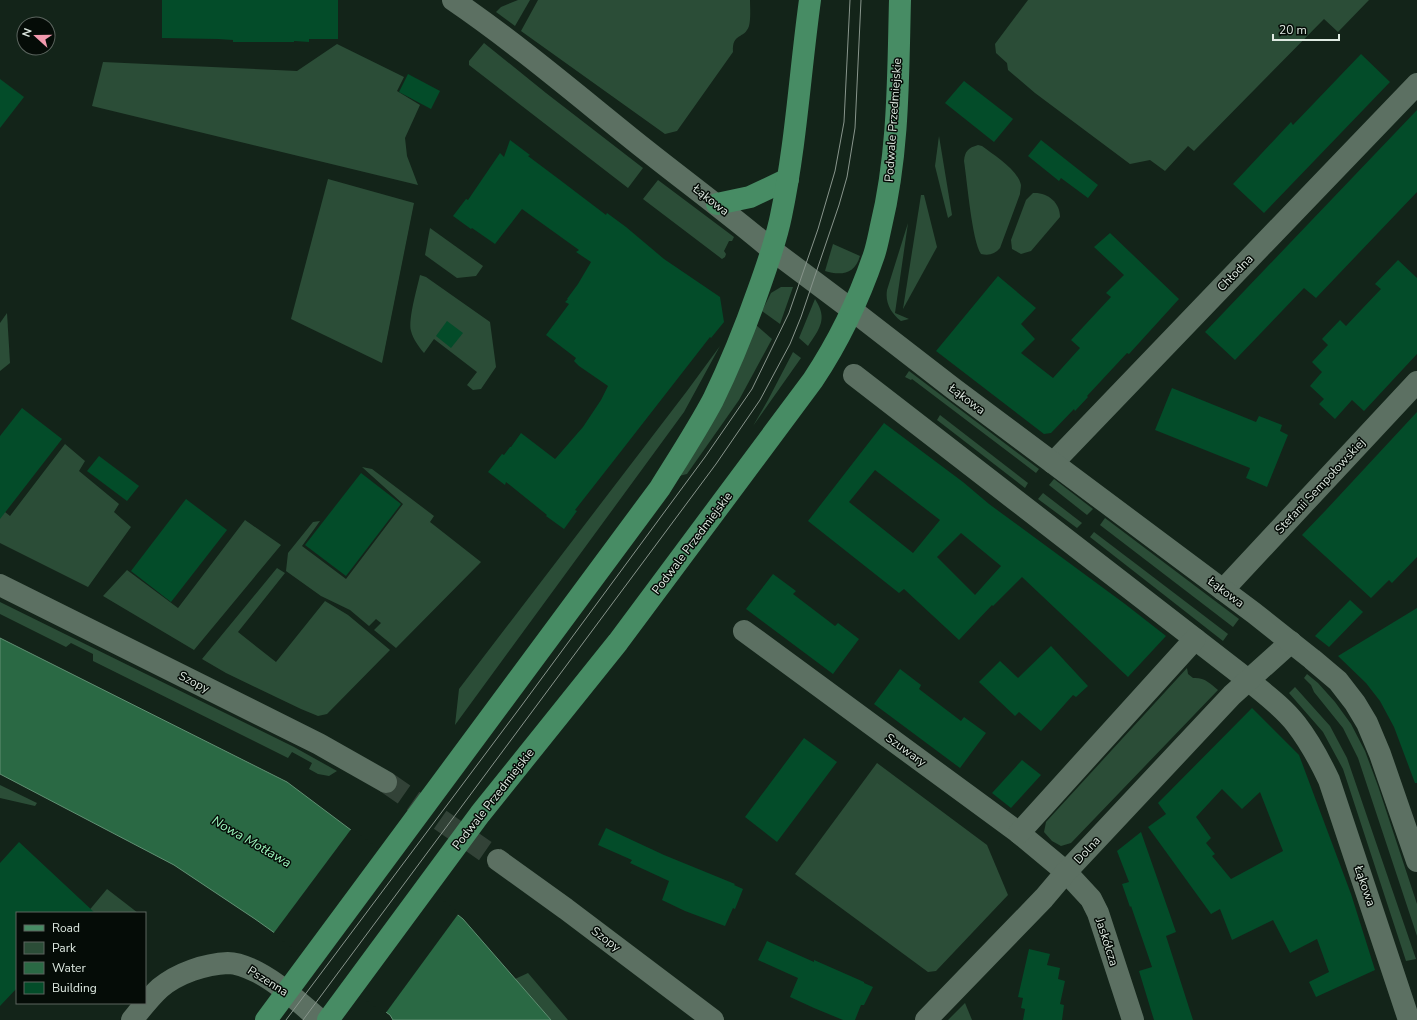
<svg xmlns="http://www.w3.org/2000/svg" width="1417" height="1020" font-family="'Nunito Sans',sans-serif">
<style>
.green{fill:#2b4d37}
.water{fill:#2a6944;stroke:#609073}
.pier{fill:#132419}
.building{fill:#034c29;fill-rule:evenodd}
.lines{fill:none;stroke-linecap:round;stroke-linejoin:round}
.minor-tunnel{stroke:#324237;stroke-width:22;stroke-dasharray:22 11;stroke-linecap:butt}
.minor{stroke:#5c7062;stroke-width:22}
.tertiary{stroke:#5c7062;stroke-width:22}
.primary{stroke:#478c64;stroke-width:22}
.tram{stroke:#88958c;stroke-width:1}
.labels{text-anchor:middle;stroke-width:3;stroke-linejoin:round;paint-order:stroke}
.street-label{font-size:12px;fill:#dfeae2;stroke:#050c07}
.water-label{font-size:13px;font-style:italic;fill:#9cf7bd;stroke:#050c07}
</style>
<rect width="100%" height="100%" fill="#132419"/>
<g class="green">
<path d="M518 0H530L515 26 496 12 501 7Z"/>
<path d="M538 0H750C750 8 751 18 749 26 744 40 732 32 733 52L677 131 665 134 521 31Z"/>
<path d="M1028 0H1369L1338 32 1324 19 1194 151 1188 146 1165 171 1150 160 1130 164 1035 93 1008 70 1007 63 996 53 995 44Z"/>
<path d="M484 43 546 93 643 168 628 188 469 65V61Z"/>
<path d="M337 44 404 77 397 91 420 105 405 138 407 156 418 185 92 106 103 62 297 71Z"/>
<path d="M939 136 952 215 948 218 935 166Z"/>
<path d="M978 145 982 146C994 155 1018 170 1021 185 1021 188 1020 191 1020 194L1000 248C995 254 989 256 981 254 972 241 967 180 964 161 965 151 968 148 978 145Z"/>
<path d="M328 179 414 203 382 363 291 319Z"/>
<path d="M658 180 734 237 732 241H729L724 251 726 254 725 257 722 259 643 199Z"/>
<path d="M1033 193C1047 192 1060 202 1060 217L1031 251 1021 254 1012 249 1011 240 1026 200Z"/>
<path d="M921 195H924L937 247 903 309Z"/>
<path d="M908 223 895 313 909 319 901 321C891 313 885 303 887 290Z"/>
<path d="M430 228 483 266 476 276 457 278 425 255Z"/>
<path d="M833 244 860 256C855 274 841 276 825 271Z"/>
<path d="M420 275 426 277 490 322 496 367 481 389 473 390 467 385 477 372 434 339 424 353C419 347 413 339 411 331 408 319 417 289 420 275Z"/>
<path d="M781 287H793L780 324 762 311 771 293Z"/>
<path d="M815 299C828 319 820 328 808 346L799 338Z"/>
<path d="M7 313 10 363 0 371V323Z"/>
<path d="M756 325 772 339 739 400 687 474 679 476Z"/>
<path d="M720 346 684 412 455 725 459 689 687 391Z"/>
<path d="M793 352 801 358 753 426 768 400Z"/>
<path d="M909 371 1039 469 1036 473 912 379 911 380 905 377Z"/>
<path d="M940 415 1028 483 1025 488 937 420Z"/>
<path d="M65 444 85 461 79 471 119 504 114 512 131 527 88 587 0 543V508L10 516Z"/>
<path d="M362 467 372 469 434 516 430 522 481 562 396 648 374 630 381 623 376 619 369 626 350 610 321 596 286 571 288 553 313 522 320 521 302 546 346 579 403 504Z"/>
<path d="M1054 479 1093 509 1087 515 1049 485Z"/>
<path d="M1043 493 1082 523 1077 528 1038 499Z"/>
<path d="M1105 518 1239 619 1233 627 1100 525Z"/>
<path d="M245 520 281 545 194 650 103 596 127 570 178 608Z"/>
<path d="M1094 532 1228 634 1223 641 1090 537Z"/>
<path d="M277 568 285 573 238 632 276 662 325 601 348 615 390 650 327 714 318 716 301 709 226 673 202 659Z"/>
<path d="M0 602 294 747 337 771 329 776 318 774 309 769 312 763 292 752 288 758 93 661V654L71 643 66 647 0 614Z"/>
<path d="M1187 668 1188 674 1193 678C1204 677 1210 683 1218 690L1071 843 1061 846 1052 841 1044 832 1046 822Z"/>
<path d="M1307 674 1318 683 1335 702 1351 724 1365 751 1378 786 1417 904V936L1358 758 1343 728 1314 692 1311 685 1304 678Z"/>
<path d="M1295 687 1330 726 1347 758 1416 959 1406 961 1343 769 1323 732 1289 693Z"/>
<path d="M877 763 987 845 1008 895 936 971 928 972 795 874Z"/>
<path d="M0 785 37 803 35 806 0 798Z"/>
<path d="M107 889 138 913H87Z"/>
<path d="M528 973 568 1020H551L515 979Z"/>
<path d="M965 1003 972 1020H948Z"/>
</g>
<path class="water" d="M0 638 287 782 351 830 463 919 551 1020H393L390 1015 255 919 174 865 0 774Z"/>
<path class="pier" d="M352 828 459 913 385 1014 273 934Z"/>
<g class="building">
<path d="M162 0H338V39H309V42L294 41V42H233V40L218 39 162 38Z"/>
<path d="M1361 54 1390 82 1264 213 1233 184 1291 122 1293 125Z"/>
<path d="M408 74 440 91 431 109 399 92Z"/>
<path d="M0 79 24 97 0 128Z"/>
<path d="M964 81 1013 119 994 142 945 103Z"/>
<path d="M1417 110V192L1316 298 1304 288 1235 360 1205 332Z"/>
<path d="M510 140 530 155 528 156 560 180 606 215 607 213 626 227 664 259 720 297 724 322 711 338 710 337 696 355 615 459 575 510 577 511 564 529 546 516 547 515 506 482 505 485 488 472 502 454 504 455 510 447H511L521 433 555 459 556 458 583 427 601 400 608 386 579 366 574 361 576 358 546 335 569 304 565 302 568 299H567L578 284 591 262 576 252 579 250 522 209 495 244 472 228 471 229 453 216 466 199 468 200 500 153 504 157Z"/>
<path d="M1041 140 1098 185 1088 198 1061 178 1059 181 1028 156Z"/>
<path d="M1110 233 1179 299 1129 354 1127 353 1087 396 1088 397 1075 411 1074 409 1051 433 1044 434 936 351 998 276 1036 308 1021 324 1035 339 1021 353 1053 378 1080 348 1071 340 1111 297 1106 293 1124 275 1094 247Z"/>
<path d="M1398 260 1417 278V354L1364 411 1352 400 1335 419 1319 404 1324 399 1310 386 1322 372 1312 362 1328 345 1322 339 1340 320 1346 326 1362 309 1381 289 1375 284Z"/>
<path d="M447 321 463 333 451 348 436 336Z"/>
<path d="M1172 388 1256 422 1259 416 1282 425 1280 431 1288 435 1267 487 1246 478 1250 468 1155 430Z"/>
<path d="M22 408 62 439 0 519V436Z"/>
<path d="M1417 412V557L1392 583 1389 580 1371 598 1302 535 1326 510Z"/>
<path d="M884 423 963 482 989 504 1125 604 1166 636 1128 677 1022 577 993 606 992 605 959 640 904 589 899 593 808 521ZM875 470 940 520 913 553 849 502ZM961 533 1001 566 975 595 937 557Z"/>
<path d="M99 456 139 486 127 501 87 471Z"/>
<path d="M361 473 401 504 346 576 305 545Z"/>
<path d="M186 499 227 530 171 602 131 571Z"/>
<path d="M773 574 796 591 793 594 835 626 838 623 859 639 833 674 746 609Z"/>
<path d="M1350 600 1363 612 1329 647 1315 636Z"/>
<path d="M1417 608V783H1415L1394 727 1380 701 1366 683 1338 656Z"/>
<path d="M1051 646 1088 686 1076 697 1073 695 1041 731 1019 712 1015 716 979 682 1000 661 1018 678Z"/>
<path d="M900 669 921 685 919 689 936 702 961 721 964 717 986 733 960 768 874 704Z"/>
<path d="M1252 708 1299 755 1351 894 1375 970 1316 997 1309 982 1329 972 1317 939 1290 953 1273 920 1232 940 1220 909 1211 914 1148 827 1166 814 1158 803ZM1222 789 1242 809 1260 792 1283 851 1231 879 1212 856 1215 854 1206 843 1211 838 1196 817Z"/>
<path d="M804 738 837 762 777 842 745 817Z"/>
<path d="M1022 760 1041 775 1011 808 992 793Z"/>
<path d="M606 828 664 855 735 884 734 885 743 889 735 909 733 908 725 926 685 911 662 900 669 881 630 863 632 860 598 845Z"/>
<path d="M1141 832 1176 932 1166 936 1193 1020H1154L1139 971 1152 967 1131 906 1130 907 1122 884 1129 882 1117 851Z"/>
<path d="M19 842 95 913H17V988L0 1006V863Z"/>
<path d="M767 941 814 962V960L864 982V983L873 987 864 1005H861L855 1020H843L814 1008 790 997 798 978 758 960Z"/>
<path d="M1029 949 1050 954 1047 965 1060 968 1058 979 1065 981 1060 1004 1064 1005 1062 1020H1023L1025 1009 1021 1008 1023 998 1018 997Z"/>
</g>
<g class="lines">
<path class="minor-tunnel" d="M386 782 498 860"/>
<g class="minor">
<path d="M453 0C513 41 570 89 627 135 675 174 725 210 772 250"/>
<path d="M854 375 1248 680C1265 694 1283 707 1296 724 1310 742 1320 761 1329 780L1409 1020"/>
<path d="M1053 463 1417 84"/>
<path d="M0 585 319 744 386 782"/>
<path d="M1223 590 1417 382"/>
<path d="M744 631 1019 833 1066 872 1091 899 1098 913 1133 1020"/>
<path d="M1019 833 1195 639"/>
<path d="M498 860 566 909 713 1020"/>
<path d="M132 1020C141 1009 150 997 160 988 178 973 205 964 228 963 238 963 249 968 257 972 280 984 300 1003 320 1020"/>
<path d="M926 1020 1044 898 1066 872 1232 695 1291 642"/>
</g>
<path class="tertiary" d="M772 250 852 310 954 389 1254 613 1312 659 1338 681 1355 703 1367 723 1380 754 1417 861"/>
<g class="primary">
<path d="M717 204 750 197 788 179"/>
<path d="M266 1020 660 488C678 459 697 430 713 400 730 365 745 328 758 291 767 266 776 241 781 216 796 145 800 72 810 0"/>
<path d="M328 1020 480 814 618 642 813 380C839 341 859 299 874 255 877 246 879 235 881 226 899 152 898 75 900 0"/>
</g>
<g class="tram">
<path d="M286 1020 522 705 705 457 752 389 789 313 818 229 835 171 844 122 850 0"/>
<path d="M303 1020 716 464 760 400 790 344 801 317 839 205 847 177 855 128 861 0"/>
</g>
</g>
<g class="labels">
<g class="street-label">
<text transform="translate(893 120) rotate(-86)" y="4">Podwale Przedmiejskie</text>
<text transform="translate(711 200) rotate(38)" y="4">Łąkowa</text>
<text transform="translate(1235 273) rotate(-46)" y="4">Chłodna</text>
<text transform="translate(967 399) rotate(37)" y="4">Łąkowa</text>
<text transform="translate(1320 486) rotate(-47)" y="4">Stefanii Sempołowskiej</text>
<text transform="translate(692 543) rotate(-53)" y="4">Podwale Przedmiejskie</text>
<text transform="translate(1226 592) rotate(37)" y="4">Łąkowa</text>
<text transform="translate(194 682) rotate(27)" y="4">Szopy</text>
<text transform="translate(906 750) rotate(36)" y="4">Szuwary</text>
<text transform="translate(493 799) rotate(-52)" y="4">Podwale Przedmiejskie</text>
<text transform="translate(1087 850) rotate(-47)" y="4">Dolna</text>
<text transform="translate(1365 886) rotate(71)" y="4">Łąkowa</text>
<text transform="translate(606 939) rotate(37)" y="4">Szopy</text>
<text transform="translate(1107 942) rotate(72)" y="4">Jaskółcza</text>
<text transform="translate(268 981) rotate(32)" y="4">Pszenna</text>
</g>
<g class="water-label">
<text transform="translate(252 841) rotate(30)" y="5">Nowa Motława</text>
</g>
</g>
<rect x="16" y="912" width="130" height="92" fill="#050c07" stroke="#5c655f"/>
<rect x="24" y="925" width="20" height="6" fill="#478c64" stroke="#5c655f"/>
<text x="52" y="932" font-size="12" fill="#dfeae2">Road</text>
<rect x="24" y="942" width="20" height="12" fill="#2b4d37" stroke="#5c655f"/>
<text x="52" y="952" font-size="12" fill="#dfeae2">Park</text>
<rect x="24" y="962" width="20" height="12" fill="#2a6944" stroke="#5c655f"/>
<text x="52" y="972" font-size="12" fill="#dfeae2">Water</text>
<rect x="24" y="982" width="20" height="12" fill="#034c29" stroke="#5c655f"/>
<text x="52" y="992" font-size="12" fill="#dfeae2">Building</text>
<g transform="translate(36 36) rotate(291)"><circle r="19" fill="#050c07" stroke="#5c655f"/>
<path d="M0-3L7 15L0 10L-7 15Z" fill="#f29aae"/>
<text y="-6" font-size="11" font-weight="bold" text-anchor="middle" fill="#dfeae2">N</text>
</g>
<path d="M1273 34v6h66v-6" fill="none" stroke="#dfeae2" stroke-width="2"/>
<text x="1279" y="34" font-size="12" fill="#dfeae2" stroke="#050c07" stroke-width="3" paint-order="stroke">20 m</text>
</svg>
